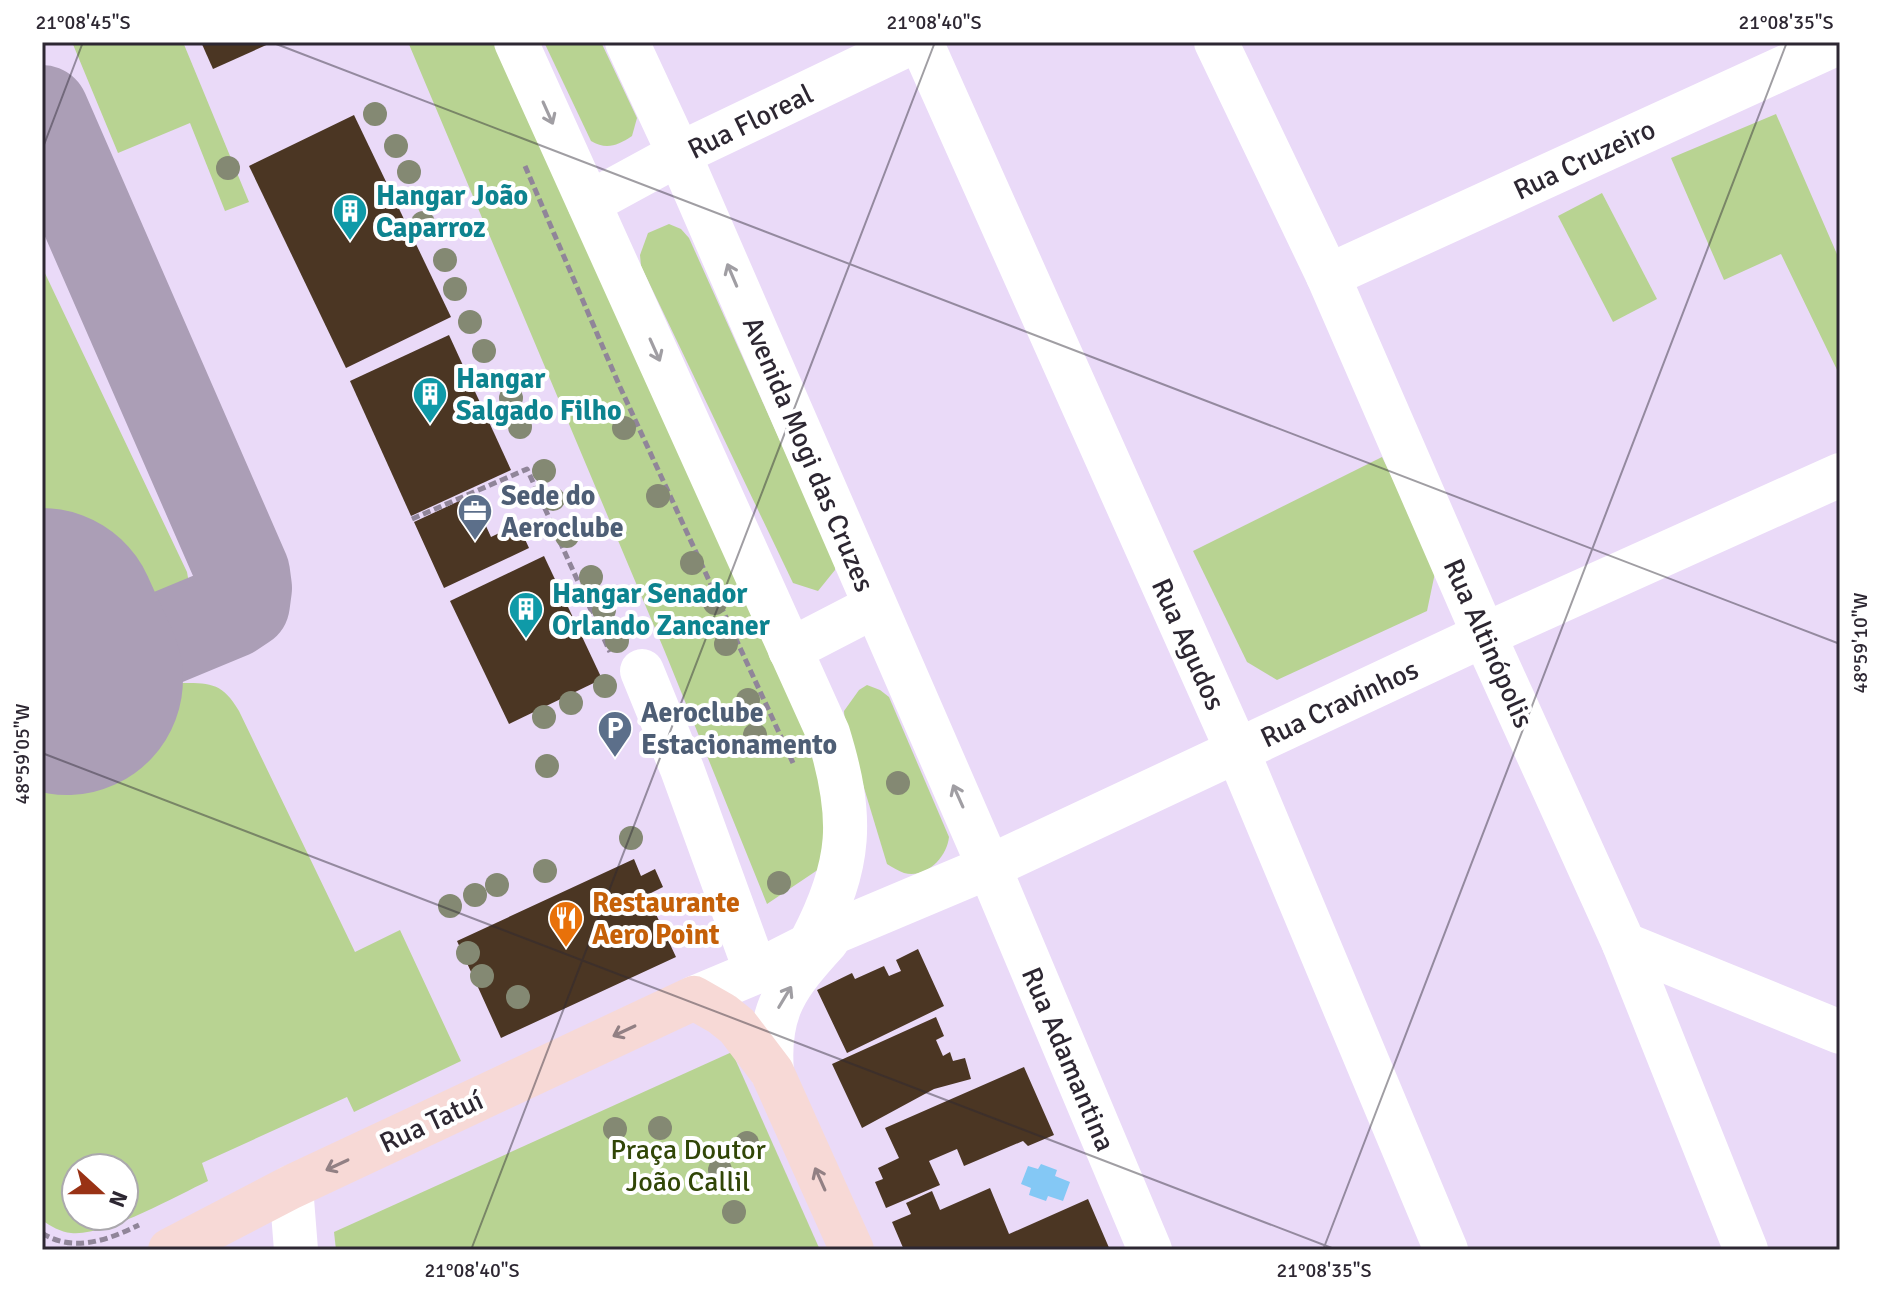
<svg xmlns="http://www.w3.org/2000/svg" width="1882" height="1292" font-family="Signika,sans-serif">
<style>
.green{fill:#b8d392;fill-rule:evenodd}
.water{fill:#84c8f5}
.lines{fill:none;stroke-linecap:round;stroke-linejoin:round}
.taxiway{stroke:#ab9eb6;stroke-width:94}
.runway{stroke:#ab9eb6;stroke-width:232}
.building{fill:#4b3623}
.path{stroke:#908599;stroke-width:5;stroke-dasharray:8 4;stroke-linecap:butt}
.minor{stroke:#fff;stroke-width:44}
.major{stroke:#f7d9d6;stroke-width:44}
.tree{fill:#848973}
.oneway{stroke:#a09ea3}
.oneway2{stroke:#928084}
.ticks{fill:none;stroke:#2d2732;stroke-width:2;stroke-opacity:0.45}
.labels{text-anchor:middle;stroke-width:8;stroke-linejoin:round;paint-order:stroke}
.street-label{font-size:28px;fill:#2d2732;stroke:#fff}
.culture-label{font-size:28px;font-weight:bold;fill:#0d838f;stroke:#fff;text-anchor:start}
.service-label{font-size:28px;font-weight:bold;fill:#4e5e75;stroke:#fff;text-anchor:start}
.food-label{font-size:28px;font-weight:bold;fill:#c56008;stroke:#fff;text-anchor:start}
.park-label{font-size:28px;fill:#314607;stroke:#fff}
.neatline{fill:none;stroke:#2d2732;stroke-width:3}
.ticks-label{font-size:20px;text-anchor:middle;fill:#2d2732}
</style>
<rect width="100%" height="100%" fill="#eadaf8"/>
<g class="green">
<path d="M72 42H183L249 202 225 211 190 123 118 153Z"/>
<path d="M408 42H497L825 758 828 863 767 904 665 652Z"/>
<path d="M544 42H601L637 118 632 136C617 146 606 150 591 141Z"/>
<path d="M1776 114 1840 261V376L1781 254 1724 280 1671 158Z"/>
<path d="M1602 193 1657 299 1613 322 1558 216Z"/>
<path d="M669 224 681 229 689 238 835 563V570L818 591 793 583 641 266 640 255 648 233Z"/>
<path d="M42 267 187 572C188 578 190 586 188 591 187 596 182 604 179 608 159 632 127 638 100 625L42 505Z"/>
<path d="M1382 457 1436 568 1427 611 1277 680 1247 662 1193 551Z"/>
<path d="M178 683C210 683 222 682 239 711L355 952 400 930 461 1061 354 1112 347 1097 202 1163 208 1181C176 1196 104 1237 71 1233 61 1232 50 1226 42 1220V743ZM76 1168H124V1216H76Z"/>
<path d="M867 685 880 690 889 697 949 837C947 857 926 879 904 873 899 871 892 867 887 864L845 725 844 711 859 690Z"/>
<path d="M732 1052 820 1250H336L334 1232Z"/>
</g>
<path class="water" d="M1041 1164 1057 1170 1055 1176 1070 1182 1063 1201 1048 1196 1046 1201 1029 1195 1031 1188 1021 1184 1028 1166 1038 1169Z"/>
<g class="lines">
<path class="taxiway" d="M42 112 243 573 245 588 243 603 231 611 67 679"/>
<path class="runway" d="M42 624 67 679"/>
</g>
<g class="building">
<path d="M201 42H273L213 69Z"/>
<path d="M354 115 451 317 346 368 249 166Z"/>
<path d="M449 335 511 470 411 516 350 381Z"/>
<path d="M472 495 491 537 518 524 529 548 444 588 414 522Z"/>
<path d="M544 556 602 679 509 724 450 601Z"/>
<path d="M634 859 641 876 655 869 663 887 647 895 676 957 501 1038 457 941Z"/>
<path d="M918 949 944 1006 847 1053 817 990 852 973 855 979 884 966 889 976 901 971 896 960Z"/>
<path d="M936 1017 944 1036 936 1040 943 1056 950 1052 953 1061 965 1058 971 1079 934 1089 862 1128 832 1064Z"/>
<path d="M1024 1067 1054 1135 1028 1146 1023 1141 964 1166 957 1149 929 1161 940 1185 886 1208 875 1182 883 1179 878 1168 899 1158 885 1128Z"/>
<path d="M990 1188 1009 1234 1088 1199 1110 1250H904L892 1222 911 1214 906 1203 932 1191 940 1210Z"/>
</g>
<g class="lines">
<g class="path">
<path d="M525 166 620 387 793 763"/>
<path d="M412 519 527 469 610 652"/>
<path d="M42 1233C73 1253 108 1240 139 1225"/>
</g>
<g class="minor">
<path d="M516 42 828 733C854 817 852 864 811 942"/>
<path d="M627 42 679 154 989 867 1150 1250"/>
<path d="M921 42 1237 750 1446 1250"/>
<path d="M1216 42 1328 276 1484 635 1624 944 1746 1250"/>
<path d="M589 203 679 154 913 42"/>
<path d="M1328 276 1840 42"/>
<path d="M790 650 875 606"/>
<path d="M642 671 682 769 756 972"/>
<path d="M1624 944 1840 1032"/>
<path d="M694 998 756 972 837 931 989 867 1484 635 1840 475"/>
<path d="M772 1072C767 1010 787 985 827 941"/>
<path d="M291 1187 296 1250"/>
</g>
<path class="major" d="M170 1250 291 1187 694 998 722 1014 737 1026 772 1072 852 1250"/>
</g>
<g class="tree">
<circle cx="375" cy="114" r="12"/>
<circle cx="396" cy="146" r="12"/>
<circle cx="228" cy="168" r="12"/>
<circle cx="409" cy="172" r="12"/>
<circle cx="423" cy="223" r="12"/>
<circle cx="445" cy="260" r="12"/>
<circle cx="455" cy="289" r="12"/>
<circle cx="470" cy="322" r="12"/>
<circle cx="484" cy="351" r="12"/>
<circle cx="511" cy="398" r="12"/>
<circle cx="520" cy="427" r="12"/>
<circle cx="624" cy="428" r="12"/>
<circle cx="544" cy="471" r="12"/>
<circle cx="658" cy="496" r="12"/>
<circle cx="553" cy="499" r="12"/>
<circle cx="567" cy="536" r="12"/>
<circle cx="692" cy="563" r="12"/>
<circle cx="591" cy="577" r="12"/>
<circle cx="715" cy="603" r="12"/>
<circle cx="604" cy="610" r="12"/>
<circle cx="617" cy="641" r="12"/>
<circle cx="726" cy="644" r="12"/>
<circle cx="605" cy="686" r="12"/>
<circle cx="748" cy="700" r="12"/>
<circle cx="571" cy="703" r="12"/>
<circle cx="544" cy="717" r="12"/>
<circle cx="755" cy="735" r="12"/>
<circle cx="547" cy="766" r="12"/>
<circle cx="898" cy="783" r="12"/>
<circle cx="631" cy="838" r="12"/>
<circle cx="545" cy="871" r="12"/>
<circle cx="779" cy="883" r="12"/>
<circle cx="497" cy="885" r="12"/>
<circle cx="475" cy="895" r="12"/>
<circle cx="450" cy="906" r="12"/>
<circle cx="468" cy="953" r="12"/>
<circle cx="482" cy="976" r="12"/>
<circle cx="518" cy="997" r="12"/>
<circle cx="660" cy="1128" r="12"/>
<circle cx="615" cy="1129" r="12"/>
<circle cx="747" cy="1143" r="12"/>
<circle cx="720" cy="1170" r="12"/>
<circle cx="734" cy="1212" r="12"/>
</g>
<defs><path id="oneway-shaft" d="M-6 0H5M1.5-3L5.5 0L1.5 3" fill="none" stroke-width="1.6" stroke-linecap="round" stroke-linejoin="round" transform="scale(2)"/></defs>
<g class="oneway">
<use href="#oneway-shaft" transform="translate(548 113) rotate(66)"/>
<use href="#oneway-shaft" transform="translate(732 275) rotate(-113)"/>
<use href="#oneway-shaft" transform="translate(655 350) rotate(66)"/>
<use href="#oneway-shaft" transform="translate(958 796) rotate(-114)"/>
<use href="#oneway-shaft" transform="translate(785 997) rotate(-59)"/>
</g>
<g class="oneway2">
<use href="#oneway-shaft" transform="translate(624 1031) rotate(155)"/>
<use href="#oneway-shaft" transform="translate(337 1165) rotate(155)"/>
<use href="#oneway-shaft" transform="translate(820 1179) rotate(-114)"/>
</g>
<path class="ticks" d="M271 42 1840 644M42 150 83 42M42 753 1337 1250M471 1250 935 42M1323 1250 1787 42"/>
<defs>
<g id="building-pin" transform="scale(1.8)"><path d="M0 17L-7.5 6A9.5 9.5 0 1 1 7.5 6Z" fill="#0f9aa8" stroke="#fff"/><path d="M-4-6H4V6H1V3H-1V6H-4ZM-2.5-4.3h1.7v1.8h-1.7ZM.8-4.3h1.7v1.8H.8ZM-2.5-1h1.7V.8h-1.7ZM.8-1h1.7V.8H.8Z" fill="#fff"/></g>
<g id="office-pin" transform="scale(1.8)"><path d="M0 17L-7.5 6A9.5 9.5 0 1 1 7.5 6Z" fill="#5c6f8a" stroke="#fff"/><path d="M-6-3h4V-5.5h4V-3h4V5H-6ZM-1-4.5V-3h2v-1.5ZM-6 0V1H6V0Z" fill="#fff"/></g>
<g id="parking-pin" transform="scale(1.8)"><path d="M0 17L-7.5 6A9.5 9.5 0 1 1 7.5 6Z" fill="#5c6f8a" stroke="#fff"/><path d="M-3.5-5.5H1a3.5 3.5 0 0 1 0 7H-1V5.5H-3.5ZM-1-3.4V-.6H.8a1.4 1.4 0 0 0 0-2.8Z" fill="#fff"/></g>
<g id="restaurant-pin" transform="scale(1.8)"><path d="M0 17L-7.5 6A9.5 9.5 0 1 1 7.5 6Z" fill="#e8710a" stroke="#fff"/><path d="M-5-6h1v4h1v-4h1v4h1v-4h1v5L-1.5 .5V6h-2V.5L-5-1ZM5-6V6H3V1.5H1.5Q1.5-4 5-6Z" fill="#fff"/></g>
</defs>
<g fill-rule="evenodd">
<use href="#building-pin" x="350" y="211"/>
<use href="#building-pin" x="430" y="394"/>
<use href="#office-pin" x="475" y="511"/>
<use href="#building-pin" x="526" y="609"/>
<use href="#parking-pin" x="615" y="728"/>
<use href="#restaurant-pin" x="566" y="918"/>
</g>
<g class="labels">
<g class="street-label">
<text transform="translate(750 121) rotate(-26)" y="10">Rua Floreal</text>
<text transform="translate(1584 159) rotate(-25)" y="10">Rua Cruzeiro</text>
<text transform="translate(809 454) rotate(67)" y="10">Avenida Mogi das Cruzes</text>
<text transform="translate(1489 643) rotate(66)" y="10">Rua Altinópolis</text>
<text transform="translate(1189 644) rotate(66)" y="10">Rua Agudos</text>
<text transform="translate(1339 703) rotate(-25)" y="10">Rua Cravinhos</text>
<text transform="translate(1069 1059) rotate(67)" y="10">Rua Adamantina</text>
<text transform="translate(431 1121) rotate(-25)" y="10">Rua Tatuí</text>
</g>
<g class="culture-label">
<text x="376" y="205">Hangar João<tspan x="376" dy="32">Caparroz</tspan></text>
<text x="456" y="388">Hangar<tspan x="456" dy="32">Salgado Filho</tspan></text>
<text x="552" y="603">Hangar Senador<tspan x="552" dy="32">Orlando Zancaner</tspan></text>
</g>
<g class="service-label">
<text x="501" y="505">Sede do<tspan x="501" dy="32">Aeroclube</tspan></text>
<text x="641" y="722">Aeroclube<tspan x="641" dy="32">Estacionamento</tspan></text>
</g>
<g class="food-label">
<text x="592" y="912">Restaurante<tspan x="592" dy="32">Aero Point</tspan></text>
</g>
<g class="park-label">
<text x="688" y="1159">Praça Doutor<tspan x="688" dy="32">João Callil</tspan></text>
</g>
</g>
<rect width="1882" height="1292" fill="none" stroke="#ffffff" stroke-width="88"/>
<g transform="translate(100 1192) rotate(111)"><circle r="38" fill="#ffffff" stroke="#aba9ad" stroke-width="2"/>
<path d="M0-6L14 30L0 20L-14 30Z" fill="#993215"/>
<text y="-12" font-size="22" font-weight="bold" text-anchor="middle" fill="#2d2732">N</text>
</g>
<rect x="44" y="44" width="1794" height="1204" class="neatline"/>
<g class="ticks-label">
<text x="83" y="29">21°08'45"S</text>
<text x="934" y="29">21°08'40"S</text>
<text x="1786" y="29">21°08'35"S</text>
<text transform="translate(1860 643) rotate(-90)" y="7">48°59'10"W</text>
<text transform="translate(22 754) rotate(-90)" y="7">48°59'05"W</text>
<text x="472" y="1277">21°08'40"S</text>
<text x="1324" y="1277">21°08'35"S</text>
</g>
</svg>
